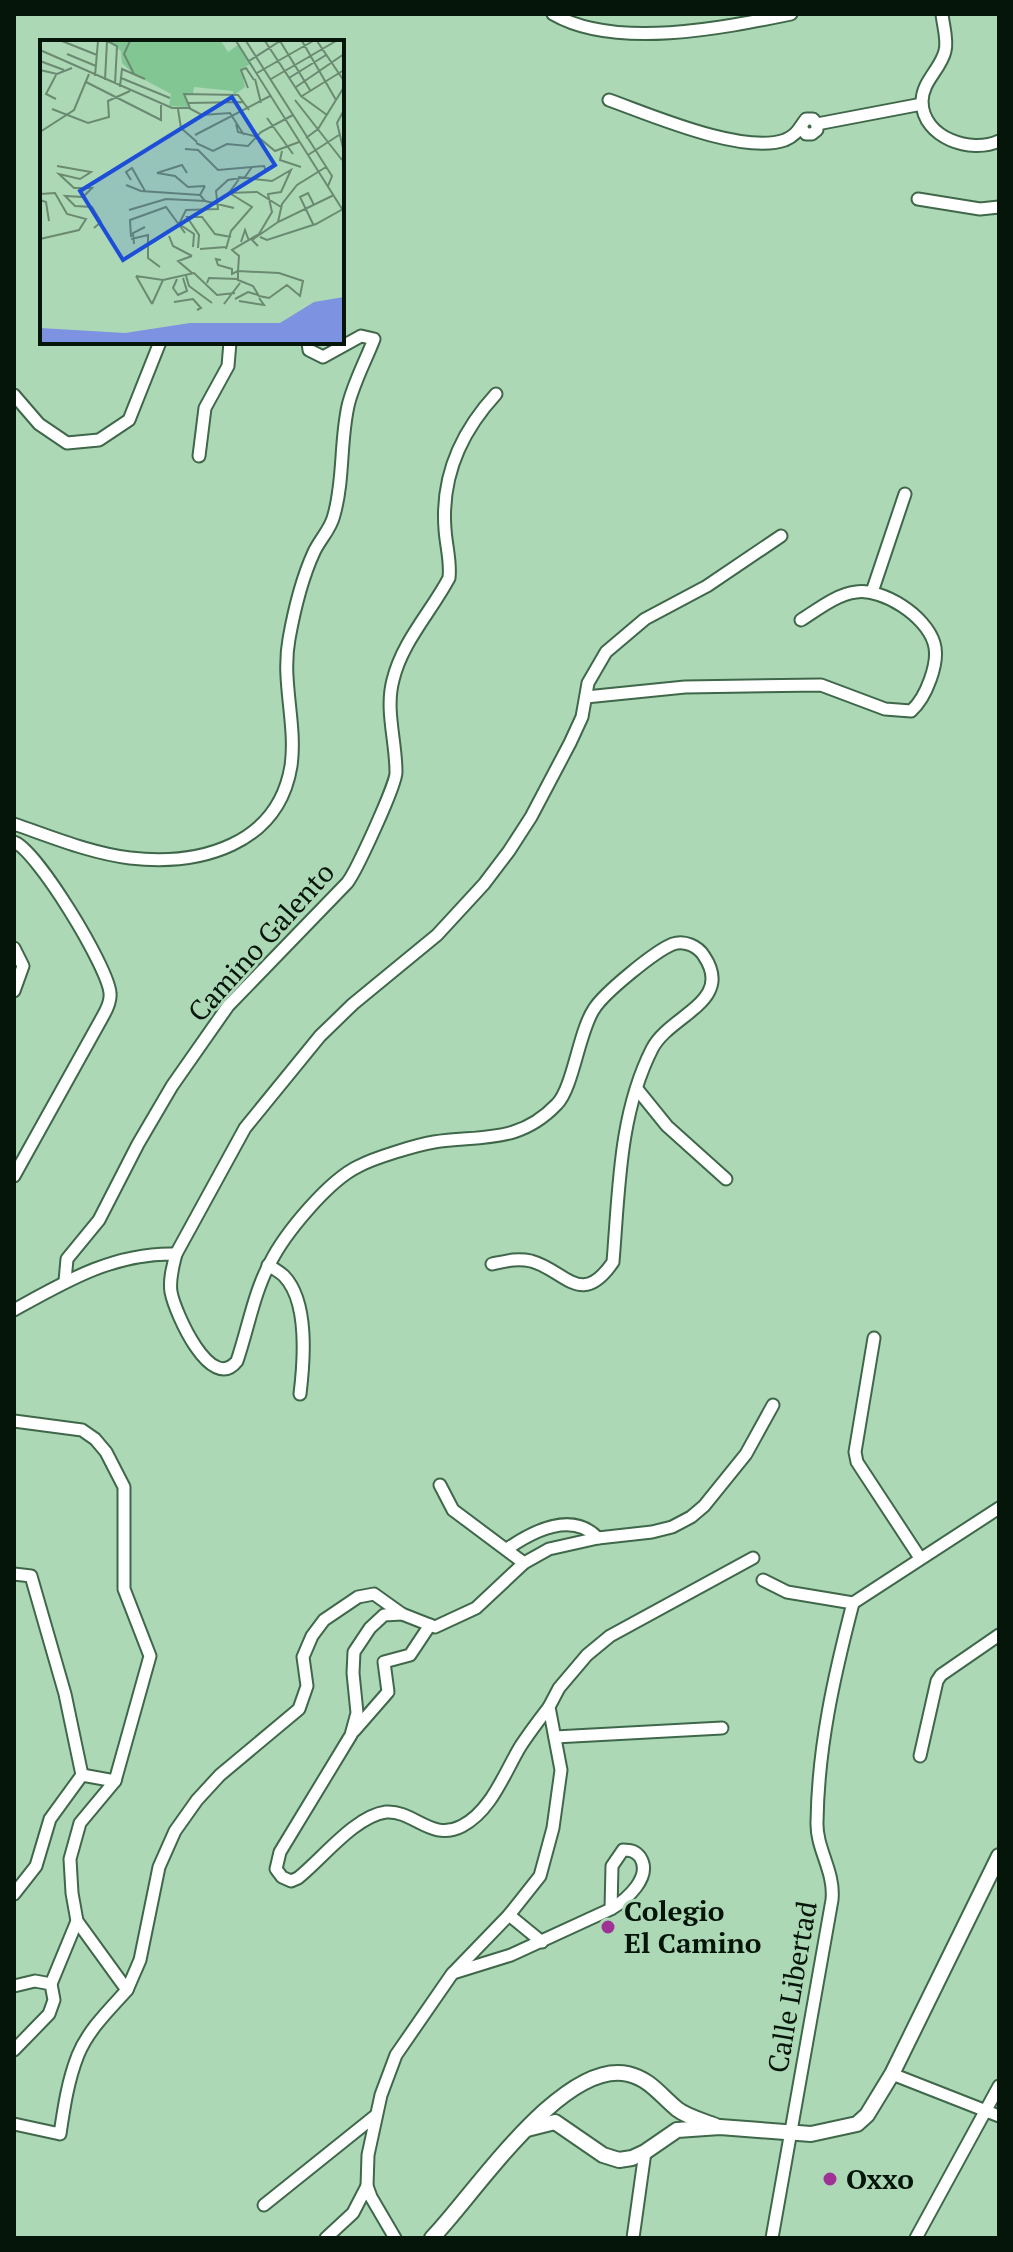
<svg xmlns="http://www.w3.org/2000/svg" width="1013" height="2252" font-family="'PT Serif',serif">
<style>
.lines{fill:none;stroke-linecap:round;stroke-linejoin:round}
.minor-casing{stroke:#3f6749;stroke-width:15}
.tertiary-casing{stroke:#3f6749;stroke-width:18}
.minor{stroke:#fff;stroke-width:11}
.tertiary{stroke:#fff;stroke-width:14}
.poi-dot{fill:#9e3395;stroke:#acd8b6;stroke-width:3}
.labels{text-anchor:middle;stroke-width:6;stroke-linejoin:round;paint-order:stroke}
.street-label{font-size:28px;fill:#06150a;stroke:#acd8b6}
.poi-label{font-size:28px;font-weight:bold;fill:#06150a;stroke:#acd8b6;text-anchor:start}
.inset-road{fill:none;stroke:#6a8a71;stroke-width:2}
.view{fill:#1d4ed8;fill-opacity:0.15;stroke:#1d4ed8;stroke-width:4}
.inset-edge{fill:none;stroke:#06150a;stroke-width:4}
</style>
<rect width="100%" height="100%" fill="#acd8b6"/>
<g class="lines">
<g class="minor-casing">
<g id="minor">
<path d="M553 14C615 50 723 28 791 14"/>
<path d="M942 14C943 25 948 40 945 51 941 69 922 81 922 102 923 138 971 154 999 141"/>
<path d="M609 100C651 115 743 155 785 140 797 135 799 128 806 119H813L817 124V130L812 134H806L802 129"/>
<path d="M817 124 922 104"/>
<path d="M918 199 980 209 999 207"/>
<path d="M14 395 39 424 67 443 99 440 129 420 160 342"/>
<path d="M199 456 205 408 228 366 230 342"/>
<path d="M872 592 905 494"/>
<path d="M586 697 685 687 821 685 885 709 911 711C926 698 940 662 934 643 926 616 883 588 856 592 837 594 817 610 801 620"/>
<path d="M14 824C52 837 90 853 130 858 200 866 278 845 291 766 297 724 281 682 289 639 294 611 302 578 314 552 320 539 331 529 334 515 344 480 340 442 348 406 353 384 366 360 374 339L361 336 323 357 309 350 308 342"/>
<path d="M14 842C37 850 108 967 110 993 111 1001 107 1009 103 1016L14 1176"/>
<path d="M14 948 23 966 14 991"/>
<path d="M637 1089 667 1126 726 1179"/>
<path d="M176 1254 245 1128 320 1036 353 1004 437 935 484 884 509 851 531 817 570 743 582 717 588 683 606 652 645 619 707 586 781 536"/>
<path d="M268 1265C273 1268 280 1272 284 1276 309 1302 304 1361 300 1394"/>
<path d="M65 1281 67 1259 99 1220 138 1144 172 1086 228 1006 347 883C356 872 397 783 396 772 396 741 385 710 393 680 402 642 431 612 449 578 451 561 446 546 445 529 441 477 461 432 496 394"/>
<path d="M14 1310C66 1281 115 1252 176 1254 173 1266 169 1279 171 1292 175 1313 211 1394 237 1361 248 1329 254 1292 270 1263 285 1233 329 1180 359 1166 374 1158 416 1145 434 1142 482 1135 519 1144 557 1104 573 1088 579 1031 594 1009 604 993 655 951 673 944 684 940 698 946 704 956 735 1002 669 1015 652 1049 619 1114 619 1190 613 1262 581 1309 565 1270 531 1261 517 1258 506 1261 492 1264"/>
<path d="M874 1338 855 1452 857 1462 920 1558"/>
<path d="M14 1421 82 1430 95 1439 106 1452 124 1487V1589L150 1656 115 1781 80 1823 70 1859 72 1893 77 1921 127 1990C110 2009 88 2030 78 2055 68 2080 64 2107 60 2134L14 2124"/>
<path d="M440 1485 453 1510 524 1563"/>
<path d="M507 1549C533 1531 572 1511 598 1538"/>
<path d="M14 1574 31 1576 65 1694 82 1775"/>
<path d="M763 1580 787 1592 853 1603 999 1508"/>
<path d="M402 1614 384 1615 370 1628 354 1652 353 1673 357 1713 351 1735 280 1852 276 1869 282 1877 291 1881 298 1878C322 1859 355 1816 386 1812 414 1810 431 1842 462 1826 491 1811 504 1774 520 1747 529 1733 539 1720 549 1707"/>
<path d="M354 1731 388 1692 384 1662 410 1655 430 1625"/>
<path d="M555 1737 722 1728"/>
<path d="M920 1756 937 1681 941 1675 999 1635"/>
<path d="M14 1894 36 1866 50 1819 82 1775 115 1781"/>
<path d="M509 1915 542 1942"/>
<path d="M453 1973 511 1955 611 1909C626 1900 653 1877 640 1857 635 1851 631 1850 623 1850L612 1866 611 1909"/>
<path d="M51 1984 77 1921"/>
<path d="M14 1986 35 1981 51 1984 54 2000 49 2014 14 2050"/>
<path d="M127 1990 140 1960 159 1867 175 1831 197 1800 220 1775 299 1709 307 1686 303 1657 312 1636 324 1620 358 1597 374 1594 402 1614 435 1627 476 1608 524 1563 549 1549 598 1538 652 1532 672 1527 691 1517 704 1506 746 1454 773 1405"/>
<path d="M892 2074 999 2116"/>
<path d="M264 2205 375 2116"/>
<path d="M326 2238 353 2213 367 2186"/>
<path d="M395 2238 371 2197 367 2186 368 2155 381 2095 396 2055 452 1974 509 1915 540 1876 553 1828 561 1770 549 1707 559 1688 587 1655 610 1636 753 1558"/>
<path d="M633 2238 645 2152"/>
<path d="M772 2238 832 1900C835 1871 816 1849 817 1822 818 1747 834 1676 853 1603"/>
<path d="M916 2238 999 2086"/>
</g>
</g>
<g class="tertiary-casing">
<g id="tertiary">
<path d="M527 2129 555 2122 603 2155 619 2160 632 2158 645 2152 677 2130 720 2127 811 2134 857 2124 867 2115 892 2074 999 1856"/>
<path d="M432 2238C473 2196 562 2059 628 2074 650 2079 660 2095 677 2109 687 2117 704 2121 716 2126"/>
</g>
</g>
<use href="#minor" class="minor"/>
<use href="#tertiary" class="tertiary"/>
</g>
<g class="poi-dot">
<circle cx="608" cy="1927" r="8"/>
<circle cx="830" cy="2179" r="8"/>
</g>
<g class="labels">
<g class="street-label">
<text transform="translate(261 942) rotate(-48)" y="10">Camino Galento</text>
<text transform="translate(792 1987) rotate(-80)" y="10">Calle Libertad</text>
</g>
<g class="poi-label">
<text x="624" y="1921">Colegio<tspan x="624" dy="32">El Camino</tspan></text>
<text x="846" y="2189">Oxxo</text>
</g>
</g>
<g transform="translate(40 40)">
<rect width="304" height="304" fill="#acd8b6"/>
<path d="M68 1H181L188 12 198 5 210 24 201 29 205 47 194 55 193 51 154 47 153 54 144 53 149 67 129 66 131 54 94 34 82 23 81 11Z" fill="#82c693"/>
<path d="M304 257V303H0V288L85 293 150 283H240L274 262Z" fill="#7d92e1"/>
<path class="inset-road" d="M22 1 57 15M67 1 77 6 75 44M90 1 84 14 94 34M196 1 304 172M206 1 292 136 288 146M225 1 261 56 287 75M240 1 270 50M262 1 296 60M277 1 304 41M0 10 132 68H149L162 75 190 73 204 95M27 14 56 26M0 21 24 30M209 21 240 1M0 30 17 34 32 28M217 33 273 1M55 36 58 1M81 38 130 58M249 38 286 15M215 39 221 63M231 39 296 1M65 40 67 1M46 42 121 80V65M80 47 82 29 105 39M256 47 304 14M208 48 201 30 206 28 214 40M262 56 304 30M16 59 6 54 16 35M255 60 302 120M148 63 204 62M150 68 144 54 198 55 209 70M12 69 48 83 69 77 68 61 90 51M138 69 141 88 157 102M304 70 297 83 304 112M227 78 253 114M196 84 198 92 218 97 235 111 259 102M0 92 34 70 49 34M155 95 230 56M266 98 278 89 304 47M156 103 173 111 187 104 208 106 221 92 253 75M145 109 158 110 178 130 212 127M242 111 240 120 261 127M268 115 299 95M17 126 51 132 40 139 19 134 34 148H52L43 157 25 156 35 166 52 167 61 182 54 188M147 133 142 125 117 133 135 136 148 147 165 146M199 139 189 153 217 152 241 167M91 140 86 132 92 128 105 151M86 145 101 151 160 155M165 146 160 155 165 161 194 168M0 154 15 153 27 174 46 179 39 190 0 199M0 160 6 162 9 181M89 170 126 159 166 161M238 182 242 164 257 145 286 127M139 184 146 170 178 169 176 151 188 140 205 137 212 127 224 126 226 131M139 184 154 194 153 207M273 184 260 157 268 153 274 165M129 196 133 206 152 216M91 197 90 180 126 167 145 193M220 197 227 200 276 184 303 169M91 199 108 195V218L120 227M201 202 205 190 209 201M94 204 93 193 105 187M218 206 212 200 238 182 294 155M158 208 159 195 147 177H162L175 194 191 197M160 209 186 207M186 209 191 191 212 167 191 154M152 216 138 221 152 233M181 220 176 219 178 225 192 229V234L198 231 239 233 263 241 260 256 247 245 229 258 219 256 213 246 198 240V231L199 216 192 210 219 194 232 172 228 154 241 152 251 130 232 141 198 137M96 236 123 240 154 233 177 255 195 253M96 236 112 264M146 236 149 246 172 263M137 239 133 248 138 255 147 251 143 238M167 243 169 238 198 239M195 259 208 252 218 255M199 261 224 265 219 258M134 262 153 259 161 268 157 270M112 264 123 240M184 264 200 243"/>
<path class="view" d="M192 57 235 125 83 220 40 151Z"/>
<rect width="304" height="304" class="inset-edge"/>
</g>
<rect width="1013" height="2252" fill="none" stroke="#06150a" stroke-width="32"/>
</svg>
